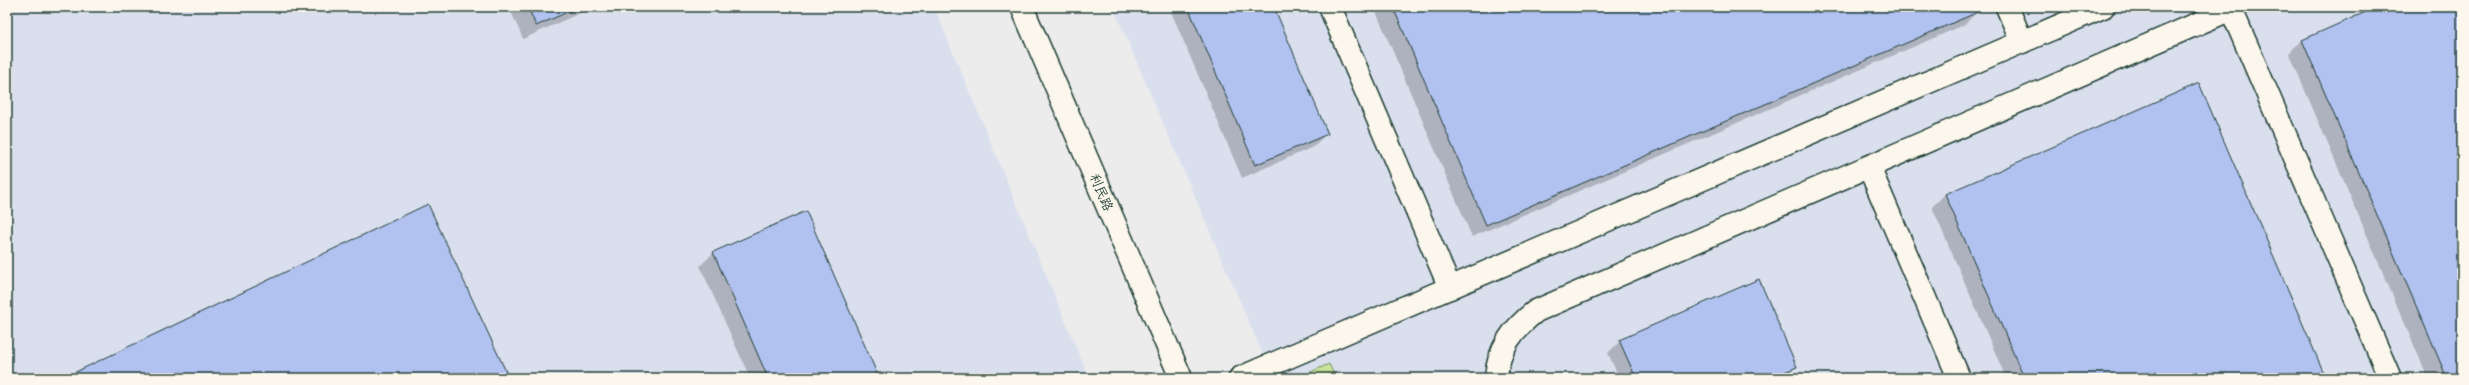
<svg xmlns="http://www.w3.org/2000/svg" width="2469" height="385" font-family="Delius,'LXGW WenKai TC',sans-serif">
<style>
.built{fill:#dadfee}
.green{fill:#c9e399;stroke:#749066}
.shadow{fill:#0003}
.building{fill:#b1c2f1;stroke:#1f3d34}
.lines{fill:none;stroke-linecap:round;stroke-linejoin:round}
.minor-casing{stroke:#1f3d34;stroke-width:25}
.major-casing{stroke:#1f3d34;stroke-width:25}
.minor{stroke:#fbf7ec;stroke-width:22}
.major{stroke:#fbf7ec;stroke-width:22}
.labels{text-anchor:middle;stroke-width:3.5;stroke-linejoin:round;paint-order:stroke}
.street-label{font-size:13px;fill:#1f3d34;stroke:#fbf7ec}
</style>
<rect width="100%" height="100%" fill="#ececed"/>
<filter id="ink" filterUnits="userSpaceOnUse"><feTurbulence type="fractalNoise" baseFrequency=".025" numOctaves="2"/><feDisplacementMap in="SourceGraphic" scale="8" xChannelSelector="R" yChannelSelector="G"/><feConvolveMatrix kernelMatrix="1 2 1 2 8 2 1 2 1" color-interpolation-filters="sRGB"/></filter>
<g filter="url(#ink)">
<g class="built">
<path d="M7 7H934L1089 378H7Z"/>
<path d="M1113 7H2462V378H1273Z"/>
</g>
<path class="green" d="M1329 364 1336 378H1297Z"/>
<g class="shadow">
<path d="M509 7H593L523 39Z"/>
<path d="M1169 7H1273L1326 134 1313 147 1242 178Z"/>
<path d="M1374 7H1975L1977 12 1964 25 1472 237Z"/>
<path d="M2380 7H2462V378H2428L2289 53 2302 40Z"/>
<path d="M1945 194 2325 378H2006L1932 207Z"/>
<path d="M805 212 878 378H750L700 266 713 253Z"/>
<path d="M1620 341 1795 366 1784 378H1619L1608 353Z"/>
</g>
<g class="building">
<path d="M528 7H579L536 26Z"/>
<path d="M1188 7H1274L1328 134 1255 165Z"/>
<path d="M1393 7H1976L1978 12 1486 225Z"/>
<path d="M2377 7H2462V378H2447L2302 40Z"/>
<path d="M2199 83 2326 378H2024L1945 194Z"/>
<path d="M428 204 509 378H63Z"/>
<path d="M806 211 879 378H768L713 252Z"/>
<path d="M1759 279 1797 367 1770 378H1636L1619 340Z"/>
</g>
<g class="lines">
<g class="minor-casing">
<g id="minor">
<path d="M1330 7 1450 288"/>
<path d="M2007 7 2022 42"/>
<path d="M2231 9 2390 378"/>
<path d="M1869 167 1959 378"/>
<path d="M1240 378 2103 7"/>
<path d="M1496 378C1498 348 1514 328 1536 311L2236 7"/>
</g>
</g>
<g class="major-casing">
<path id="major" d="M1022 7 1181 378"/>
</g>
<use href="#minor" class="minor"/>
<use href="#major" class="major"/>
</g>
</g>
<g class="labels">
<g class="street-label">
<text transform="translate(1102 192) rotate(67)" y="5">利民路</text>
</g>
</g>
<rect width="2469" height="385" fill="none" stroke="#fbf7ec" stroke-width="24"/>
<rect x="12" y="12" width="2445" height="361" fill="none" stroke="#1f3d34" stroke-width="1.5" filter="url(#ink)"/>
</svg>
